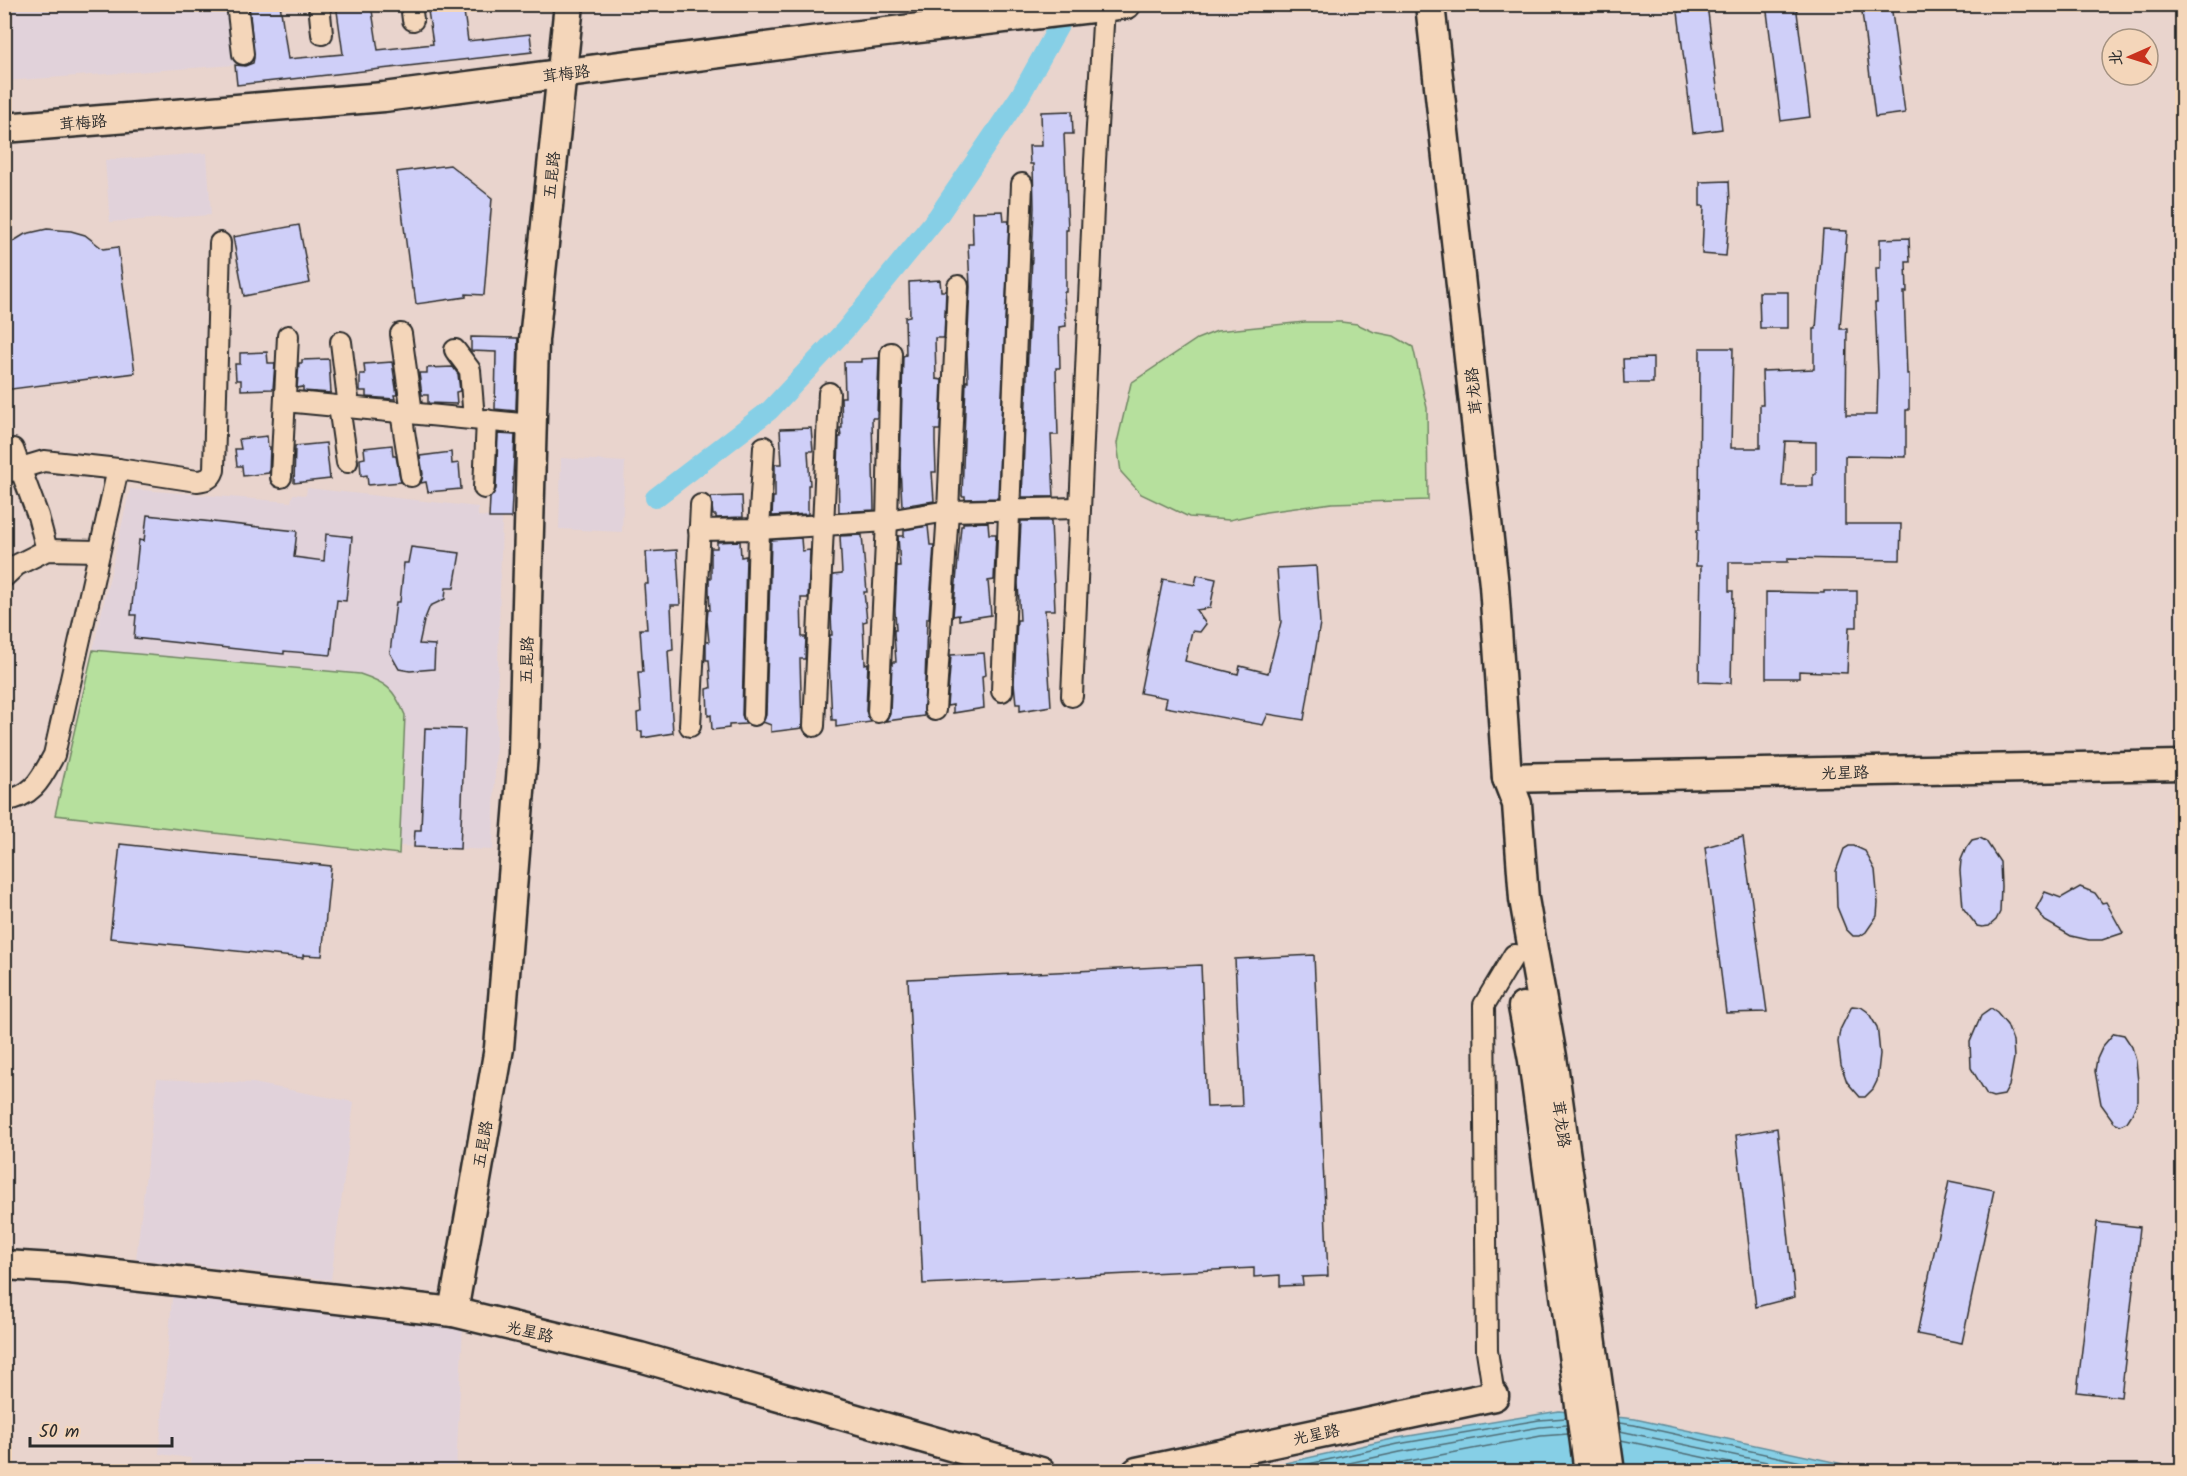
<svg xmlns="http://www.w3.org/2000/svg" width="2187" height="1476" font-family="Kalam,'LXGW WenKai TC',sans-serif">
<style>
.built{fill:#e1d2da}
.green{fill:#b6e09d;stroke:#708664;stroke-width:1.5}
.water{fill:#86cfe6;stroke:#628d9b;stroke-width:1.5}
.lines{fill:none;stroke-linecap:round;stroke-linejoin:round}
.shore{stroke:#4f6d76;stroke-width:1.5}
.canal{stroke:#86cfe6;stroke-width:20}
.building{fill:#cfcff8;stroke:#2b2b2b;stroke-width:1.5;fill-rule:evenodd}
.street-casing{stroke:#2b2b2b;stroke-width:24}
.secondary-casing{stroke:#2b2b2b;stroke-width:33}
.street{stroke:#f4d6ba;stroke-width:20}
.secondary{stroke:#f4d6ba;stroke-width:28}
.labels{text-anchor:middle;stroke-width:5;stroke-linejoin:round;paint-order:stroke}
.street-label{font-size:16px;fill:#2b2b2b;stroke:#f4d6ba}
</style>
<rect width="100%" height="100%" fill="#e9d4cd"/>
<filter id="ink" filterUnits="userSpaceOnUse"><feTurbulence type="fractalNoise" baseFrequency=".0167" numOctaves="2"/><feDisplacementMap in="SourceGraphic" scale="12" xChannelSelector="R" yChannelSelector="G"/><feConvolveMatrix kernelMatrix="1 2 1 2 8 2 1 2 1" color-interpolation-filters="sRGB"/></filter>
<g filter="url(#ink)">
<g class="built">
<path d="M5 5H228L235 65 5 81Z"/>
<path d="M207 153 211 215 110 222 105 160Z"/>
<path d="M561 458 625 462 622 532 559 529Z"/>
<path d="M307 488 478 507V516L502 518 493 850 400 846 399 854 55 815 130 489 291 502 293 494 306 495Z"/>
<path d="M157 1079 253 1083 354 1102 331 1280 136 1259Z"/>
<path d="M173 1286 463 1325 456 1471H190L191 1458 159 1454Z"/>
</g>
<g class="green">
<path d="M1305 322H1341L1357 324 1374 332 1394 336 1413 347 1427 408 1428 500 1332 503 1266 512 1229 520 1189 517 1141 494 1121 472 1117 443 1131 383 1197 339 1217 331Z"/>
<path d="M93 650 360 674C387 683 394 689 405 715L399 854 55 815Z"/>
</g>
<path class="water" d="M1559 1411 1635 1419 1838 1463 1868 1471 1245 1472 1397 1438Z"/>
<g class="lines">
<g class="shore">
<path d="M1619 1423 1634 1425 1846 1472"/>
<path d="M1620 1431 1814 1472"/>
<path d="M1621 1440 1772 1472"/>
<path d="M1273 1472 1398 1444 1539 1420 1566 1418"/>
<path d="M1308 1472 1400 1452 1540 1427 1567 1425"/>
<path d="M1351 1472 1541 1436 1568 1434"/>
</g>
<path class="canal" d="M655 498 770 410 846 329 938 216 1020 96 1071 4"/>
</g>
<g class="building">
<path d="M249 4H280L288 59 343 54 336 4H371L378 50 433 44 427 4H463L468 41 530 34 532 52 237 85 235 65 245 66 253 63 254 58Z"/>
<path d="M1677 4H1707L1722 129 1693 133Z"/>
<path d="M1766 4H1796L1810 117 1781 121Z"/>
<path d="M1861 4H1891L1905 113 1875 117Z"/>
<path d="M1072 111 1073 134H1064L1068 230H1066V292H1064L1066 326 1059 327 1060 368H1056L1058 435H1051L1054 497H1022L1034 208 1033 164H1030L1029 146H1042L1041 112Z"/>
<path d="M450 165 492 198 484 295 466 294V297L416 304 414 289H412L397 172Z"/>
<path d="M1729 181 1730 205 1726 256 1702 254 1704 206H1700V182Z"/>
<path d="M1003 211 1004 221H1009L998 498 965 499V496H962L966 381H968L967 354 970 287 968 244H973L972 212Z"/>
<path d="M299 225 310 283 244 296 233 237Z"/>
<path d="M47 229 71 231 85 235 103 249 118 247 135 373 4 390V247L25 234Z"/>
<path d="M1823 230 1847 231 1840 329H1847L1846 415H1877L1878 374 1875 303H1877L1876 268H1880V239L1909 238 1910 262H1906L1907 292H1904L1907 374H1909V410H1906V457L1845 456V524H1901L1900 560 1788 558V562H1729V591H1733L1731 683 1699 682 1701 566H1696L1697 530H1699L1700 348H1733L1731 448H1760V405H1763L1762 371 1814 369V329H1816ZM1785 441 1816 442V474H1813V486H1782Z"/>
<path d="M940 280 941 291H946L944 338H935L936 379 942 380 940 430H935V442L936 472H932L934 501 902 506 900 466 903 356 906 355 905 317 910 316 909 282Z"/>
<path d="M1759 292H1788V328H1760Z"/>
<path d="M471 337 518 338 516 411 495 409 496 352 471 351Z"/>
<path d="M267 352 268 363H275L273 389 241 390V380H236L235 364H240V353Z"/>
<path d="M879 358 877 418H872L874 510 839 512 838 466 839 437H841L840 428H842L841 397H845L844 362H861V359Z"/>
<path d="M1653 358V383H1624L1623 359Z"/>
<path d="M329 359 331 393 303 391V387L297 388 299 363H302V360Z"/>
<path d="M392 362 397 395H394L395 399 366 397V391H360V374H365L364 364Z"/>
<path d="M453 367 458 374 460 391 456 392 457 404 428 403V395H422L419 373H427V368Z"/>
<path d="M811 428 813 451H808L810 485H808V514L772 516 773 497H775V464H782L780 429Z"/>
<path d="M498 434 515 435 511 518H489L490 498 496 489Z"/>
<path d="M267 436 268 447H270L269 473 243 476 242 466H237L235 449H241L239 439Z"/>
<path d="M326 443 330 479 294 483 295 446Z"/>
<path d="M392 445 393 456H396L401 482 368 485 367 475 361 476 360 459 365 458 364 448Z"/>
<path d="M451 452 452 464 459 463 461 489 428 492 426 482 421 483 423 474 420 456Z"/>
<path d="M742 496 743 517 716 518V515H713L711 497Z"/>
<path d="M147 515 297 531 294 557 324 561 326 534 352 537 346 601 337 600 331 655 284 651V654L134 638 136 615H131L139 540 144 541Z"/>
<path d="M1021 521H1051L1055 610H1045L1051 706 1020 711V704H1016L1014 683 1017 620H1020L1018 583Z"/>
<path d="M988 522 989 534H996L994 580 988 581 991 615 959 620V615L953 616 961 526H963V523Z"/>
<path d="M928 526 930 545H934L929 618H927L924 716 886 721 890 713 892 662H896L894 634V630H896L895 610 897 566H900L898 536H904V530Z"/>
<path d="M862 535 867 592H864L867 621 863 622 865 664 868 663 866 711 871 722 836 727V720H832L829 661 830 635H832L831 615 833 575 842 574 840 536Z"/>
<path d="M801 538 802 551 810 550 808 598H801L802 637H806L805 659H800L802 728 771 732V725L763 722 766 715 771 540Z"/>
<path d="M740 541 741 557 746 556 742 715 746 724 729 725V728L712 730 711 715 708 716 707 689 711 688 709 660H706V642H709L707 620 708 610H710L709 591V578H711V548H717V542Z"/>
<path d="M411 547 460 553 454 588H446L445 599 430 606 424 621 419 644 435 645 434 669 410 671 399 669 390 653 396 602H400L404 563H408Z"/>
<path d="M677 550 680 605H671L673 650 668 651 673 733 642 738V731H638L637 713 641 712 638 672H643L640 629H647L644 584H648L646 552Z"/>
<path d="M1316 566 1320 623 1304 720 1268 714 1263 725 1165 707 1167 698 1140 693 1163 579 1195 585 1197 575 1216 579 1210 608 1196 610 1206 624 1200 632 1192 631 1185 661 1238 674 1240 666 1268 673 1281 622 1277 568Z"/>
<path d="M1824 591H1857V627H1849L1847 673 1799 671V678H1766V592L1824 593Z"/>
<path d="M984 653 986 675 982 676 984 708 953 713V705L947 706 951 655Z"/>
<path d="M425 728 465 729 460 849 414 847 415 830H421Z"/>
<path d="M1743 837 1767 1012 1726 1013 1705 847Z"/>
<path d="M1980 838 1986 841 2000 862 2001 886 2000 912 1996 920 1989 926 1982 927 1977 926 1963 908 1960 871 1961 860 1966 848 1972 840Z"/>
<path d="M120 844 331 866 322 956 303 955V958L110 938Z"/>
<path d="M1849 846H1854L1865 851 1875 870 1878 903 1877 916 1866 932 1860 936H1853L1846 929 1837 907 1836 871 1844 849Z"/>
<path d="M2080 887 2095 893 2102 903 2106 902 2123 933 2102 940H2089L2071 936 2045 921 2036 909 2045 892 2061 898Z"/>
<path d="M1314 955 1328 1276 1302 1277 1303 1285 1280 1286V1275L1254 1277V1268L923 1284 908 979 1201 965 1207 1107 1242 1106 1235 959Z"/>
<path d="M1852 1006 1861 1007 1868 1012 1877 1027 1878 1034 1880 1054 1877 1081 1873 1089 1865 1097H1860L1847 1082 1841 1065 1838 1042 1840 1030Z"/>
<path d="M1991 1009 1997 1013 2007 1025 2013 1041 2014 1058 2009 1086 2004 1095 1993 1097 1987 1095 1971 1068 1970 1042 1981 1016Z"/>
<path d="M2114 1033 2124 1035 2132 1047 2136 1061 2138 1082V1100L2132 1114 2127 1122 2120 1125 2114 1122 2101 1104 2095 1071 2097 1059 2103 1046Z"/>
<path d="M1777 1128 1795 1297 1756 1307 1736 1135Z"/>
<path d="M1949 1181 1994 1190 1962 1343 1917 1334Z"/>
<path d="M2097 1222 2140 1227 2121 1397 2077 1392Z"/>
</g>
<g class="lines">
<g class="street-casing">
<g id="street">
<path d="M237 4 243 54"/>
<path d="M319 4 322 34"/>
<path d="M411 4 413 20"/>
<path d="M401 334 412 413"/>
<path d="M341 342 349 407"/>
<path d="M455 350 470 370 474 419"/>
<path d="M285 401 532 425"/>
<path d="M339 406 347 462"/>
<path d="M401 412 411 476"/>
<path d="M13 449 38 516 47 550"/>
<path d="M4 473 44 461 118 469 197 481C206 480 211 479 214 470L220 243"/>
<path d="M281 477 288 336"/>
<path d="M484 488 487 420"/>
<path d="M699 530 759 529 887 521 948 511 1079 508"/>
<path d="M4 577 17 565 47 550 99 551"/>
<path d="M1002 691 1022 184"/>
<path d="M1072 696 1095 161 1104 7"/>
<path d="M935 710 948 511 958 286"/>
<path d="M878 712 887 521 891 353"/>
<path d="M754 715 759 529 764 447"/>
<path d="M690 726 701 505"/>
<path d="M814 726 829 393"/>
<path d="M4 801C34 796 41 779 54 755L118 469"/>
<path d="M1494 1396 1487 1351 1484 1005 1514 955"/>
</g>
</g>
<g class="secondary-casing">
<g id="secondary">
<path d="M1430 4 1494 585 1507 778 1517 804 1524 899 1552 1057 1610 1472"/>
<path d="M4 128 384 97 834 38 1126 4"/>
<path d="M1507 778 2182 765"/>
<path d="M1523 1007 1533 1060 1589 1472"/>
<path d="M4 1265 70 1269 453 1312 640 1357 1041 1472"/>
<path d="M453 1312 499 1048 523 754 534 340 569 4"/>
<path d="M1137 1472 1494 1396"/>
</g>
</g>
<use href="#street" class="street"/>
<use href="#secondary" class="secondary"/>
</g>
</g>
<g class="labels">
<g class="street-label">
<text transform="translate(566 73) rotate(-7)" y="6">茸梅路</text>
<text transform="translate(83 122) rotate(-5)" y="6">茸梅路</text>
<text transform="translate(551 175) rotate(-84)" y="6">五昆路</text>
<text transform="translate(1473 391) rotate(-96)" y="6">茸龙路</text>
<text transform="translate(526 660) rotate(-88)" y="6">五昆路</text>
<text transform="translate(1845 772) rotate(-1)" y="6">光星路</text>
<text transform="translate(1562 1124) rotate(82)" y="6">茸龙路</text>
<text transform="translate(482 1144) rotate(-80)" y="6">五昆路</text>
<text transform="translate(530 1331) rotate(13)" y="6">光星路</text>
<text transform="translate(1316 1434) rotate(-12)" y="6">光星路</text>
</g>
</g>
<rect width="2187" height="1476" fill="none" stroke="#f4d6ba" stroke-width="24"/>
<rect x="12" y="12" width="2163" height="1452" fill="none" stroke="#2b2b2b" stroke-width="2" filter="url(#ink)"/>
<g transform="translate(2130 57) rotate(267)"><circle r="28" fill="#f4d6ba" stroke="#a49281" stroke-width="1.5"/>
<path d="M0-4.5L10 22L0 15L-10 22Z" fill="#c8321e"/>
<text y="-9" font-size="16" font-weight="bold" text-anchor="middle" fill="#2b2b2b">北</text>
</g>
<path d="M30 1437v9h142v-9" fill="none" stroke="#2b2b2b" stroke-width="3"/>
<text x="39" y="1437" font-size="18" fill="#2b2b2b" stroke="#f4d6ba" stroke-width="4.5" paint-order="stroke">50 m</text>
</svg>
